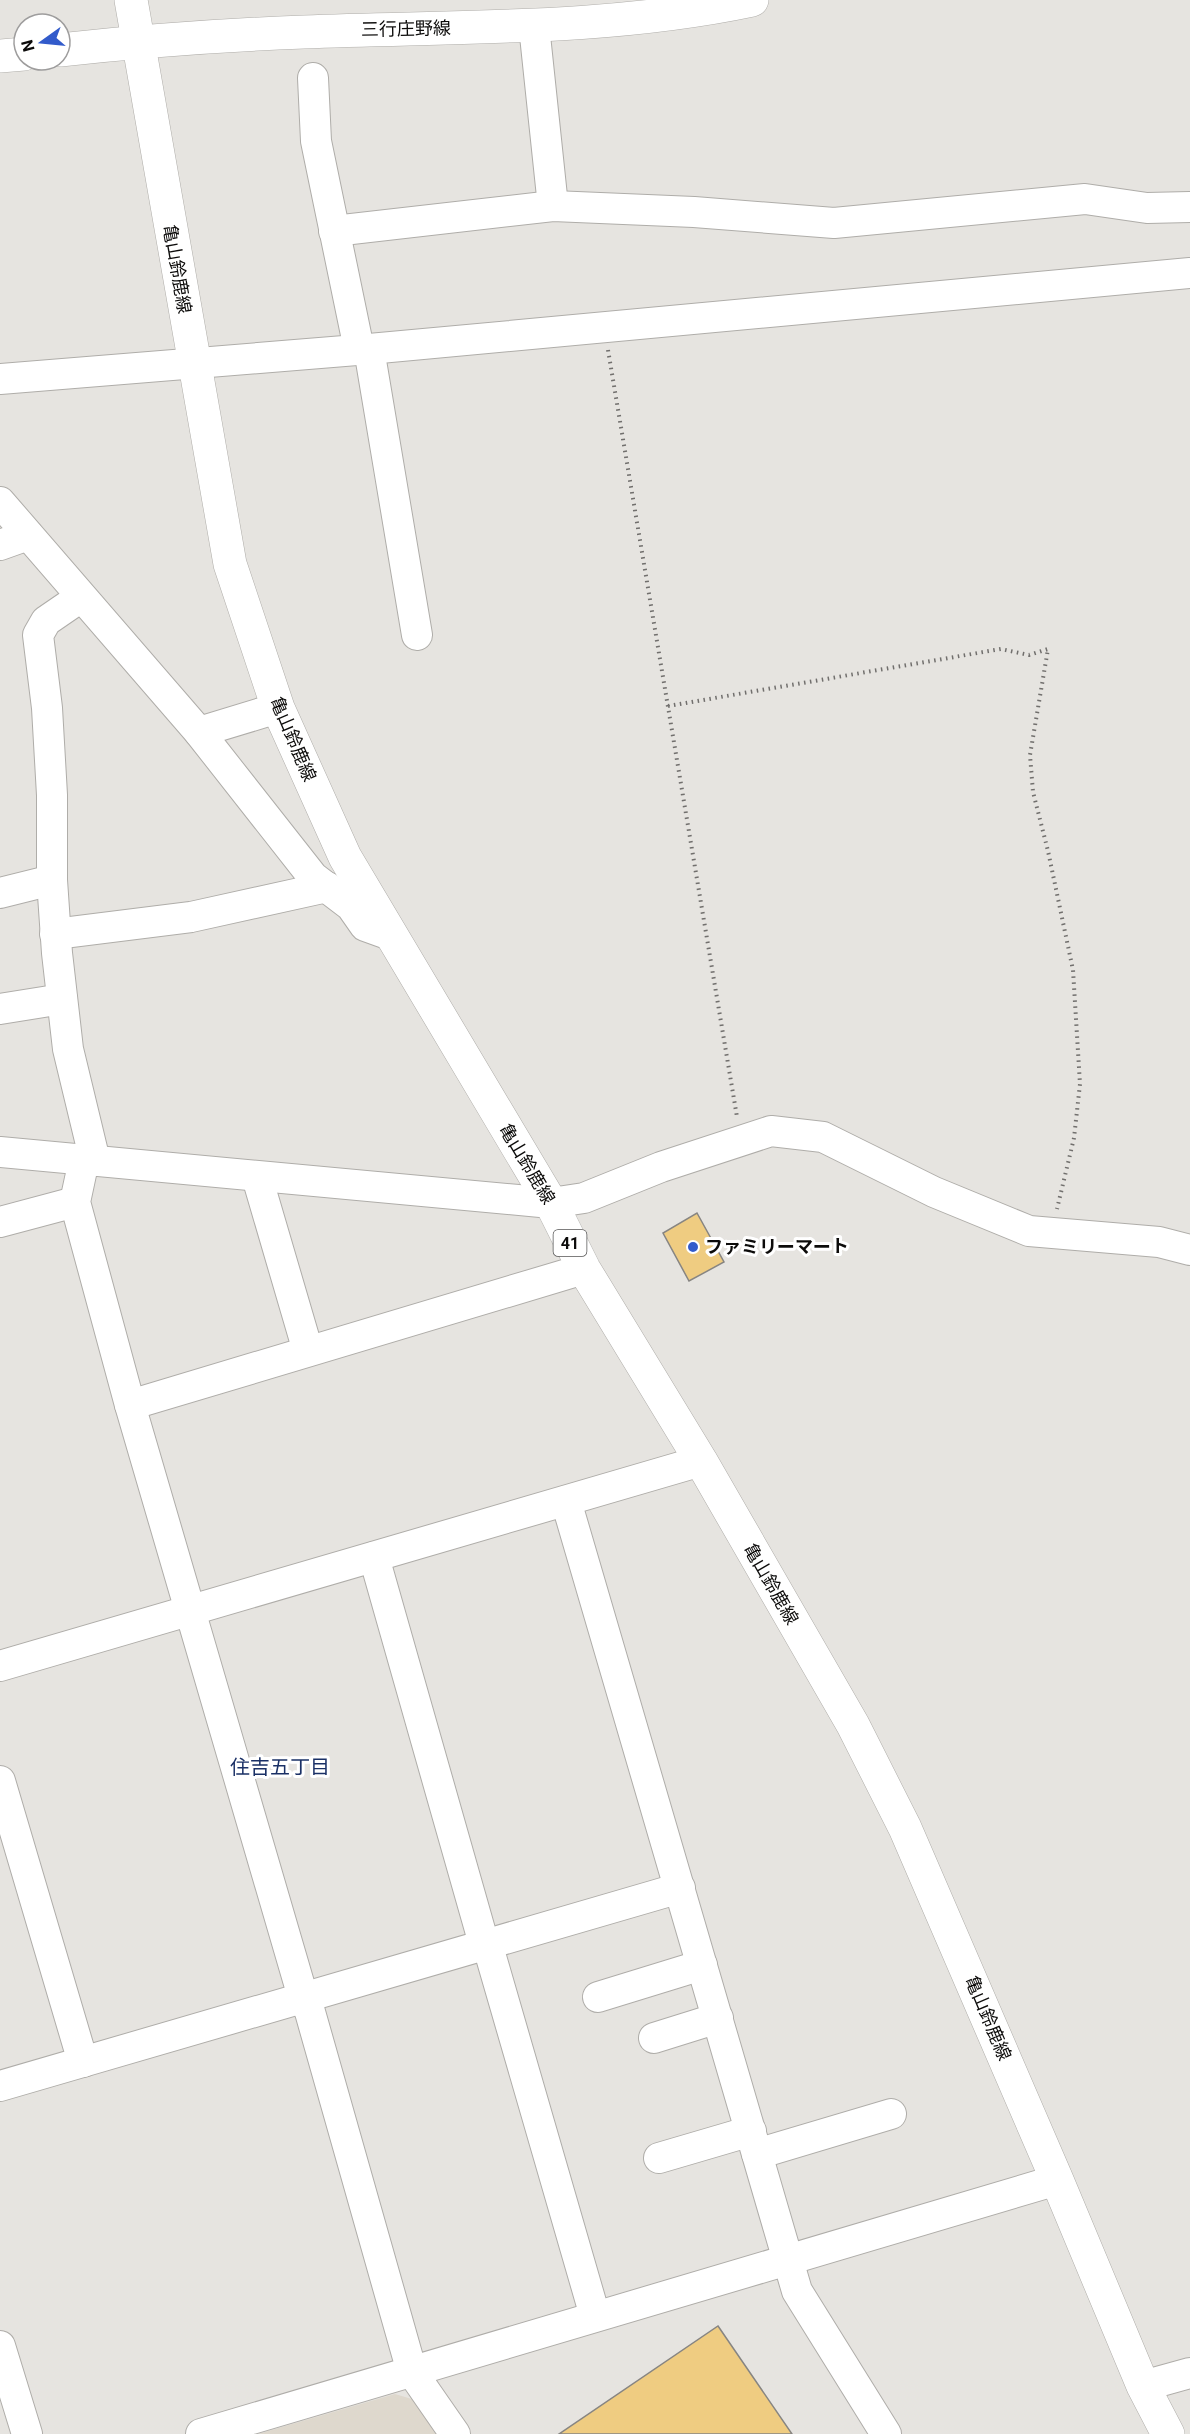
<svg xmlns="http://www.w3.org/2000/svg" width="1190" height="2434" font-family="Roboto,'Noto Sans JP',sans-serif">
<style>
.built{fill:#ded8cd}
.building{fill:#efcc81;stroke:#878582;stroke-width:1.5}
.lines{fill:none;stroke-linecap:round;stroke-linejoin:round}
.minor-casing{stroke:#afada9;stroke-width:32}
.major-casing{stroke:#afada9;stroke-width:34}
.path{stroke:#716f6d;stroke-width:4;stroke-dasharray:1.5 4.5;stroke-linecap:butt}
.minor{stroke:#fff;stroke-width:30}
.major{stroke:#fff;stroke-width:33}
.poi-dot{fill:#325bcb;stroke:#fff;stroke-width:2}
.labels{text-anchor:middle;stroke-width:6;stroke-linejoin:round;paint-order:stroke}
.shield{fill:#fff;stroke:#555454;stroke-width:1.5}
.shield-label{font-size:16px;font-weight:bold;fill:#0c0b0a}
.street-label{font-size:18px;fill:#0c0b0a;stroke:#fff}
.poi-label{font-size:18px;font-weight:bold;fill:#0c0b0a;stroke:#fff;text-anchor:start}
.neighbourhood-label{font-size:20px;fill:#1a3066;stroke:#fff}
</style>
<rect width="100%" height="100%" fill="#e6e4e0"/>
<path class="built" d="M395 2394 415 2400 438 2434H258Z"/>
<g class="building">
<path d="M697 1213 724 1262 689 1281 663 1233Z"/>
<path d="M718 2326 792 2434H559Z"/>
</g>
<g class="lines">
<g class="minor-casing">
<g id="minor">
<path d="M534 26 553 206"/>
<path d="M313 78 316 141 359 349"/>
<path d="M334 231 553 206 694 212 834 223 1085 199 1147 208 1190 207"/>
<path d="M369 349 417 635"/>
<path d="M0 379 369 349 1190 273"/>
<path d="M0 502 199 732 313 877 351 906 365 926 390 935"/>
<path d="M0 545 28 535"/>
<path d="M81 597 46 621 38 635 47 708 52 795V880L57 953 68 1049 95 1161"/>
<path d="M199 732 278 708"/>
<path d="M0 893 52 880"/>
<path d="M55 934 191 917 327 887"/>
<path d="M0 1009 62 999"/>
<path d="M0 1152 551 1203 584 1198 661 1167 771 1131 823 1137 934 1192 1029 1231 1159 1242 1190 1250"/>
<path d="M84 1160 75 1202 130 1405 303 1997 310 2012 412 2372 455 2434"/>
<path d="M257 1177 308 1351"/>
<path d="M0 1222 75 1202"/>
<path d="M130 1405 584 1269"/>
<path d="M566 1501 797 2291 886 2434"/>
<path d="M374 1557 484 1944"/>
<path d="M0 1666 701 1461"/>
<path d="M0 1781 83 2062"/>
<path d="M487 1943 595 2316"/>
<path d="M598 1997 702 1965"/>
<path d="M654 2038 718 2018"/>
<path d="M0 2086 680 1888"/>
<path d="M757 2154 891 2114"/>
<path d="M659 2158 751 2131"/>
<path d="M0 2346 27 2434"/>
<path d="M1143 2386 1190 2373"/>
<path d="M201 2434 1057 2180"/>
</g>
</g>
<g class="major-casing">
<g id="major">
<path d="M131 0 230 564 278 708 345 857 551 1203 584 1269 701 1461 853 1725 905 1828 1057 2180 1143 2386 1168 2434"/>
<path d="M60 50C141 41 223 35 304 32 454 26 605 31 752 0"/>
<path d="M0 56 24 54"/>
</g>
</g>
<g class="path">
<path d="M608 350 737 1117"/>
<path d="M668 706 1001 649 1029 655 1048 649 1030 755 1033 792 1048 851 1073 970 1080 1084 1074 1138 1057 1209"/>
</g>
<use href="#minor" class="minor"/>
<use href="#major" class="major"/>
</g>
<circle class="poi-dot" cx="693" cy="1247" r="6"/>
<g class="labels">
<rect class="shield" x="553.5" y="1230" width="33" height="26" rx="4.5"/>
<g class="shield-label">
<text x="570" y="1249">41</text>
</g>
<g class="street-label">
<text transform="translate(406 29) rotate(-1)" y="6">三行庄野線</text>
<text transform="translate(177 269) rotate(80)" y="6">亀山鈴鹿線</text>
<text transform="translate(293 739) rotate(67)" y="6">亀山鈴鹿線</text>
<text transform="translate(527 1164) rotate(59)" y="6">亀山鈴鹿線</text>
<text transform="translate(771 1584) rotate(60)" y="6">亀山鈴鹿線</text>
<text transform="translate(988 2018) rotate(67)" y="6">亀山鈴鹿線</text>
</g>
<g class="poi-label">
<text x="705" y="1253">ファミリーマート</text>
</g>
<g class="neighbourhood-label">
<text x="280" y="1774">住吉五丁目</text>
</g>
</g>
<g transform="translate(42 42) rotate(255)"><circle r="28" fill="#ffffff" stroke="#9e9d9d" stroke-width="1.5"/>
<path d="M0-4.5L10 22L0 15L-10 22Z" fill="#325bcb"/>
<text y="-9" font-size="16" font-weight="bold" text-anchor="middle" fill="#0c0b0a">N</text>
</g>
</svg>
